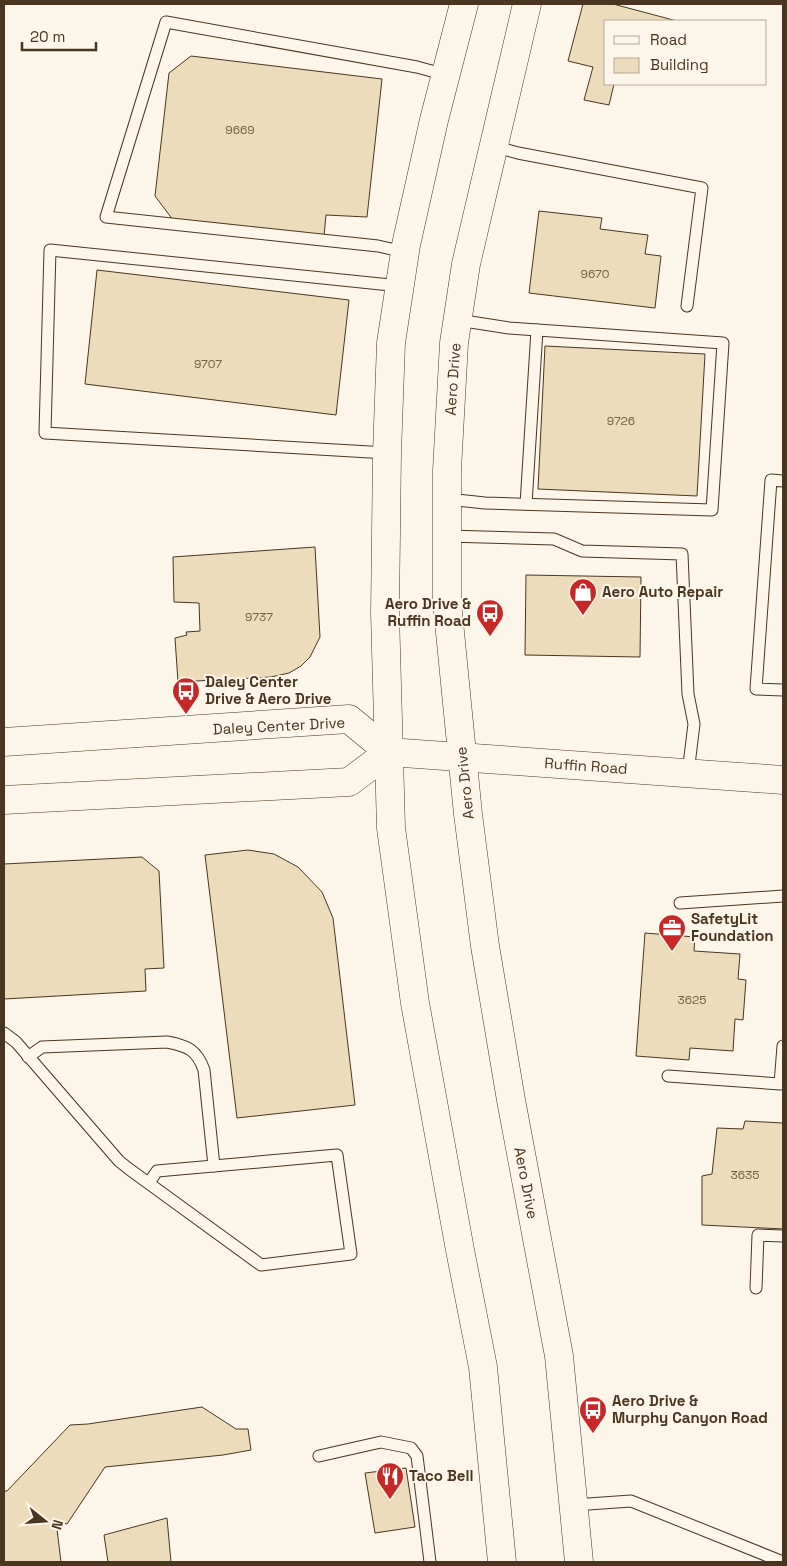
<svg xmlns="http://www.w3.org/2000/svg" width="787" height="1566" font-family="'Space Grotesk',sans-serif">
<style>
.building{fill:#ecdcbc;stroke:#4a3520}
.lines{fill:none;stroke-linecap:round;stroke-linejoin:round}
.lane-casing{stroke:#4a3520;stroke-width:13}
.secondary-casing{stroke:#4a3520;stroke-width:29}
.primary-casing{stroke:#4a3520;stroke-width:29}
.lane{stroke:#fbf6e9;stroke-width:11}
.secondary{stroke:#fbf6e9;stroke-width:28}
.primary{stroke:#fbf6e9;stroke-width:28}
.labels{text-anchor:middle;stroke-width:4;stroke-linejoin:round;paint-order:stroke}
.number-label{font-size:12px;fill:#725f47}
.street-label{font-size:15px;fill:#4a3520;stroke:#fbf6e9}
.poi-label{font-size:15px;font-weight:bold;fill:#4a3520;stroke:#fbf6e9;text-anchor:start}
</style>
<rect width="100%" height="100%" fill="#fbf6e9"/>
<g class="building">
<path d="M583 4H613L677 21H606V84H614L609 105 584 100 593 67 568 61Z"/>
<path d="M191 56 382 79 367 217 326 215 324 236 173 220 155 196 169 73Z"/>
<path d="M539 211 602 218 600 229 648 235 645 254 661 256 655 308 529 293Z"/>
<path d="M97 270 349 300 336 415 85 384Z"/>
<path d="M545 346 705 354 697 496 538 489Z"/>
<path d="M315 547 320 637 310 657 301 666 289 673 271 677 178 682 175 638 187 635 186 632 200 631 199 603 174 602 173 557Z"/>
<path d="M526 575 641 577 640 657 525 655Z"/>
<path d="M248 850 274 854 298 867 322 892 333 918 355 1105 237 1118 205 855Z"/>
<path d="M142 857 159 871 164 968 145 969 146 991 4 999V864Z"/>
<path d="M645 933 695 937 694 951 740 954 738 979 746 980 743 1020 735 1019 733 1051 690 1048 689 1060 636 1056Z"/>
<path d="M745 1121 783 1123V1229L702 1225V1176L712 1174 717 1128 743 1129Z"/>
<path d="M202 1407 236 1429H248L251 1450 223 1455 105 1467 67 1524 56 1521 61 1562H4V1491H7L70 1425 88 1424Z"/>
<path d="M406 1468 415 1527 375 1533 365 1473Z"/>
<path d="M167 1518 171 1562H108L104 1535Z"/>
</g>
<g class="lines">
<g class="lane-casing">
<g id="lane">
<path d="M493 146 518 153 702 188 687 306"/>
<path d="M405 252 378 246 106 217 166 22 417 67 446 75"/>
<path d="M387 453 45 433 50 250 400 286"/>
<path d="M783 481 771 480 756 689 783 690"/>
<path d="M447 499 485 503 712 510 723 343 509 328 458 320"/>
<path d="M526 504 537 330"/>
<path d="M447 536 554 539 582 551 682 554 688 694 694 724 688 773"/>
<path d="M680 903 783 896"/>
<path d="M4 1033 16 1042 119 1161 129 1169 261 1265 351 1254 337 1155 157 1171 149 1183"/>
<path d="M28 1057 42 1047 167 1042C188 1046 197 1050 204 1070L214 1166"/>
<path d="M668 1076 780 1084 783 1046"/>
<path d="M756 1288 758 1235 783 1236"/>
<path d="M319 1456 381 1442 411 1448 417 1456 430 1562"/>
<path d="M574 1505 631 1501 783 1562"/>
</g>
</g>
<g class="secondary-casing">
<g id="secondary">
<path d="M4 742 349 719 389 752"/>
<path d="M389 752 783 780"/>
<path d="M4 800 349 782 389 752"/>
</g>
</g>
<g class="primary-casing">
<g id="primary">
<path d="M464 4 434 120 406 245 391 343 387 453 385 613 391 828 415 1003 460 1250 483 1367 502 1562"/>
<path d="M527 4 466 264 454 343 447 470V602L468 814 485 946 511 1100 559 1356 579 1562"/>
</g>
</g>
<use href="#lane" class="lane"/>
<use href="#secondary" class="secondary"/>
<use href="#primary" class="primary"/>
</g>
<defs>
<g id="shop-pin" transform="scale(1.4375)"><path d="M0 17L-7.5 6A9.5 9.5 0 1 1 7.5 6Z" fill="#c62828" stroke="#fbf6e9"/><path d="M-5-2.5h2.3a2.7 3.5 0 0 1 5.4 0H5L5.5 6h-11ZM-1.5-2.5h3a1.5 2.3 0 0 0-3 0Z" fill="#fff"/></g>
<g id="bus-pin" transform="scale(1.4375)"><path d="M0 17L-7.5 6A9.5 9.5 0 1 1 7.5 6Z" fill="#c62828" stroke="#fbf6e9"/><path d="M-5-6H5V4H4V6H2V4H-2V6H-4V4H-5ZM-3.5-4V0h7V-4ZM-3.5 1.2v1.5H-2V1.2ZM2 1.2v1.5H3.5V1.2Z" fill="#fff"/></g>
<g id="office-pin" transform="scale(1.4375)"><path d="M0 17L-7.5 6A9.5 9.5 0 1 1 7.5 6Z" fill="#c62828" stroke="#fbf6e9"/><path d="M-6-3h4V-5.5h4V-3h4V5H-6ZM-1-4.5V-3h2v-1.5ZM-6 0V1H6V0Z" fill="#fff"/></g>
<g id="restaurant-pin" transform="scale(1.4375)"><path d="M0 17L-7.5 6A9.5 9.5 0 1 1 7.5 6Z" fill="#c62828" stroke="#fbf6e9"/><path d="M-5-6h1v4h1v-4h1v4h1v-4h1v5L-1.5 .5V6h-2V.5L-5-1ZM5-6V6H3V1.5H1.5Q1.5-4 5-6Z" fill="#fff"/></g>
</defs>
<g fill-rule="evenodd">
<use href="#shop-pin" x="583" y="592"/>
<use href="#bus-pin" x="490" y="613"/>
<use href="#bus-pin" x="186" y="691"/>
<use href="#office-pin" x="672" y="928"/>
<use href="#bus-pin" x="593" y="1410"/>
<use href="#restaurant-pin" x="390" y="1476"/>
</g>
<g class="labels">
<g class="number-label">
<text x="240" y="134">9669</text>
<text x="595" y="278">9670</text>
<text x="208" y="368">9707</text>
<text x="621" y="425">9726</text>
<text x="259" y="621">9737</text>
<text x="692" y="1004">3625</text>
<text x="745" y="1179">3635</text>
</g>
<g class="street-label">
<text transform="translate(453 379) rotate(-86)" y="5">Aero Drive</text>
<text transform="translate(279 726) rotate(-3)" y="5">Daley Center Drive</text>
<text transform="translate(586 766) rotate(4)" y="5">Ruffin Road</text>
<text transform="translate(465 783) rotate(-96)" y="5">Aero Drive</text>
<text transform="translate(526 1183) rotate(79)" y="5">Aero Drive</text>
</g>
<g class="poi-label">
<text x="602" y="597">Aero Auto Repair</text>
<text x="471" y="609" text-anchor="end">Aero Drive &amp;<tspan x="471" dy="17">Ruffin Road</tspan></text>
<text x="205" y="687">Daley Center<tspan x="205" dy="17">Drive &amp; Aero Drive</tspan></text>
<text x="691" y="924">SafetyLit<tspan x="691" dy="17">Foundation</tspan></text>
<text x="612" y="1406">Aero Drive &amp;<tspan x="612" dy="17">Murphy Canyon Road</tspan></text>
<text x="409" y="1481">Taco Bell</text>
</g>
</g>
<rect width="787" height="1566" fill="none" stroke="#4a3520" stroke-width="10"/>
<rect x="604" y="20" width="162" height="65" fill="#fbf6e9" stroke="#b4a999"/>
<rect x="614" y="36" width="25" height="8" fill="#fbf6e9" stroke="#b4a999"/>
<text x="650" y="45" font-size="15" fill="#4a3520">Road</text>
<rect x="614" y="58" width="25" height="15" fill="#ecdcbc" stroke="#b4a999"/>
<text x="650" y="70" font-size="15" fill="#4a3520">Building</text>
<g transform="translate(45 1521) rotate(107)" stroke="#fbf6e9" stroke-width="4" paint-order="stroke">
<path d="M0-4L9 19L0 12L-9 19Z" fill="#4a3520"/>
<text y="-8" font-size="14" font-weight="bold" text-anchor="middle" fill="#4a3520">N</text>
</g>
<path d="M22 42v8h74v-8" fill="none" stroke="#4a3520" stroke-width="2.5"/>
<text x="30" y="42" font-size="15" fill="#4a3520" stroke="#fbf6e9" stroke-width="4" paint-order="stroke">20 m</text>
</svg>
